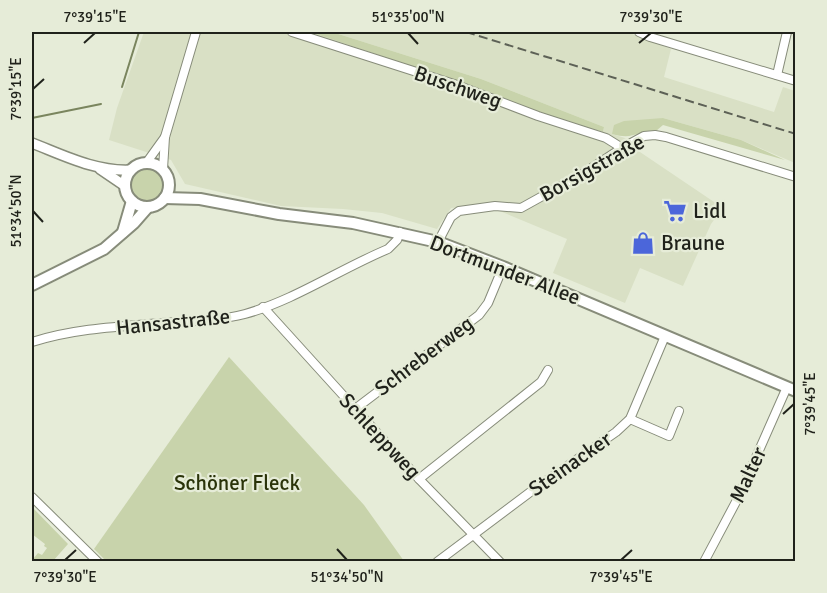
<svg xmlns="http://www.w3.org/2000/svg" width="827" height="593" font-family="Signika,sans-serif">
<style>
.built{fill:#d9e0c5}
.green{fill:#c8d3ab}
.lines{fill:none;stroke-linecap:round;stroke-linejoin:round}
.stream{stroke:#7a855e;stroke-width:2}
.minor-casing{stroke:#878c7a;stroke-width:10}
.tertiary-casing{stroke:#878c7a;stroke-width:12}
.secondary-casing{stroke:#878c7a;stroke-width:14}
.minor{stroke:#fff;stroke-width:8}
.tertiary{stroke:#fff;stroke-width:9}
.secondary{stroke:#fff;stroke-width:10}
.rail{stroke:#5d6156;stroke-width:2;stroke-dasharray:9 4.5;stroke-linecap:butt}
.ticks{fill:none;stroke:#20221b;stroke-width:2}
.labels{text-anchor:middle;stroke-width:4.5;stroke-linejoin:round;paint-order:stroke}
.street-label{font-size:21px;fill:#20221b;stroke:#e6ecd8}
.poi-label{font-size:21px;fill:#20221b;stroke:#e6ecd8;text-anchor:start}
.park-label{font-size:21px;fill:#2a3309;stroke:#e6ecd8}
.neatline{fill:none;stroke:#20221b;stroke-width:2}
.ticks-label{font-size:15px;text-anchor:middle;fill:#20221b}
</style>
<rect width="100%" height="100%" fill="#e6ecd8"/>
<path class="built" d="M144 32H310L492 93 536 112 603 132 604 127 481 79 332 32H627L671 49 664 77 774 112 783 87 795 91V163L741 140 663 118 612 134 625 138 637 150 723 208 711 224 683 286 640 268 625 303 553 273 567 239 495 209 467 207 451 208 437 229 382 213 343 209 281 206 185 184 171 160 109 140 117 108Z"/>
<g class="green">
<path d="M310 32H332L481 79 604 127 603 132 536 112 492 93Z"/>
<path d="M663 118 741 140 785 160 663 125 656 131C637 129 636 141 612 134L614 125 624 121Z"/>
<circle cx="148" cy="185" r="17"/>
<path d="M229 357 364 505 404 561 107 562 94 549Z"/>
<path d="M32 507 68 544 53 561H34L33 559 38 553 42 555 47 548 44 546 45 544 32 534Z"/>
</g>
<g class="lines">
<g class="stream">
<path d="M122 87 139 32"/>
<path d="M32 118 101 104"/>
</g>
<g class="minor-casing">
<g id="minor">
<path d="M292 32 454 84 538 116 606 138 622 148"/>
<path d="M639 32 650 37 796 81"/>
<path d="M777 75 787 32"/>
<path d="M147 162 165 137"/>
<path d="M163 169 165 137 196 32"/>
<path d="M438 242 451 217 459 211 495 206 521 208 584 173 622 148 644 136 655 135 666 137 796 177"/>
<path d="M263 307 419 479 500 562"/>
<path d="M32 342C69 330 110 327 149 324 182 321 214 322 245 314 295 300 340 269 388 249L397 240 400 232"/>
<path d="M355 409 479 315 488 303 503 267"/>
<path d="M630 419 669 436 679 411"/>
<path d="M419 479 541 382 548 370"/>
<path d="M32 497 98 562"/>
<path d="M437 562 533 490 616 432 630 419 665 336"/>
<path d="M704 562 738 498 787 387"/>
</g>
</g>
<g class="tertiary-casing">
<g id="tertiary">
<path d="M32 143C63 155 96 172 131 170"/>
<path d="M100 169 125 186"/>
</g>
</g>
<g class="secondary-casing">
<g id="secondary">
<circle cx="147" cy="185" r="22"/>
<path d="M165 198 200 199 279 214 353 223 438 242 503 267 796 391"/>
<path d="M123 232 132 201"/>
<path d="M32 285 104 249 134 223 148 207"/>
</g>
</g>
<use href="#minor" class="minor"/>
<use href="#tertiary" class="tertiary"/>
<use href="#secondary" class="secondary"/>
<path class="rail" d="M466 32 796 134"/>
</g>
<path class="ticks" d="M408 33 418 44M84 43 95 33M639 43 651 33M33 89 44 79M33 211 43 222M783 414 794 404M337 549 347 560M65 560 76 550M621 560 632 550"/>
<defs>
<g id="supermarket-bare" transform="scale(1.8)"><path d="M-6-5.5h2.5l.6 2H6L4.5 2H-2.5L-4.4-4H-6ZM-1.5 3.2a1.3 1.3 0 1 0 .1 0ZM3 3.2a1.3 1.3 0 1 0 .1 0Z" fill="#4b66da" stroke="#e6ecd8" stroke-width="2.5" paint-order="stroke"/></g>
<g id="shop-bare" transform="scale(1.8)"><path d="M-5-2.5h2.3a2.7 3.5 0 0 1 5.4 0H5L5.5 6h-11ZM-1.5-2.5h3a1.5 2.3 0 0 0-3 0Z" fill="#4b66da" stroke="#e6ecd8" stroke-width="2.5" paint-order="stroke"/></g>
</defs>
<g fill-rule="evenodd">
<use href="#supermarket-bare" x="675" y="211"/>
<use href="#shop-bare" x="643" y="243"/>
</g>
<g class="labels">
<g class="street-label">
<text transform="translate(458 87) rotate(19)" y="7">Buschweg</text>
<text transform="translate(592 168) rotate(-29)" y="7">Borsigstraße</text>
<text transform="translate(505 270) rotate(21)" y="7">Dortmunder Allee</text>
<text transform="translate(173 322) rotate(-6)" y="7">Hansastraße</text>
<text transform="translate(424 356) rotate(-37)" y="7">Schreberweg</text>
<text transform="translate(380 436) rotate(47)" y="7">Schleppweg</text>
<text transform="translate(570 464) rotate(-35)" y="7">Steinacker</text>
<text transform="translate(748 475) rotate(-65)" y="7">Malter</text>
</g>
<g class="poi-label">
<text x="693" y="218">Lidl</text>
<text x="661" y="250">Braune</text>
</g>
<g class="park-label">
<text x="237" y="490">Schöner Fleck</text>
</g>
</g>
<rect width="827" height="593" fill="none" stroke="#e6ecd8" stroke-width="66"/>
<rect x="33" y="33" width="761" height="527" class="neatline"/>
<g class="ticks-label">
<text x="95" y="22">7°39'15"E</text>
<text x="408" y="22">51°35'00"N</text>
<text x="651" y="22">7°39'30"E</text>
<text transform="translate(16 89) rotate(-90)" y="5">7°39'15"E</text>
<text transform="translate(16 211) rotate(-90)" y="5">51°34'50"N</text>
<text transform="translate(810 404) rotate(-90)" y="5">7°39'45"E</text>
<text x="65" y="582">7°39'30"E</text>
<text x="347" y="582">51°34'50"N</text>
<text x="621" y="582">7°39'45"E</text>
</g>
</svg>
